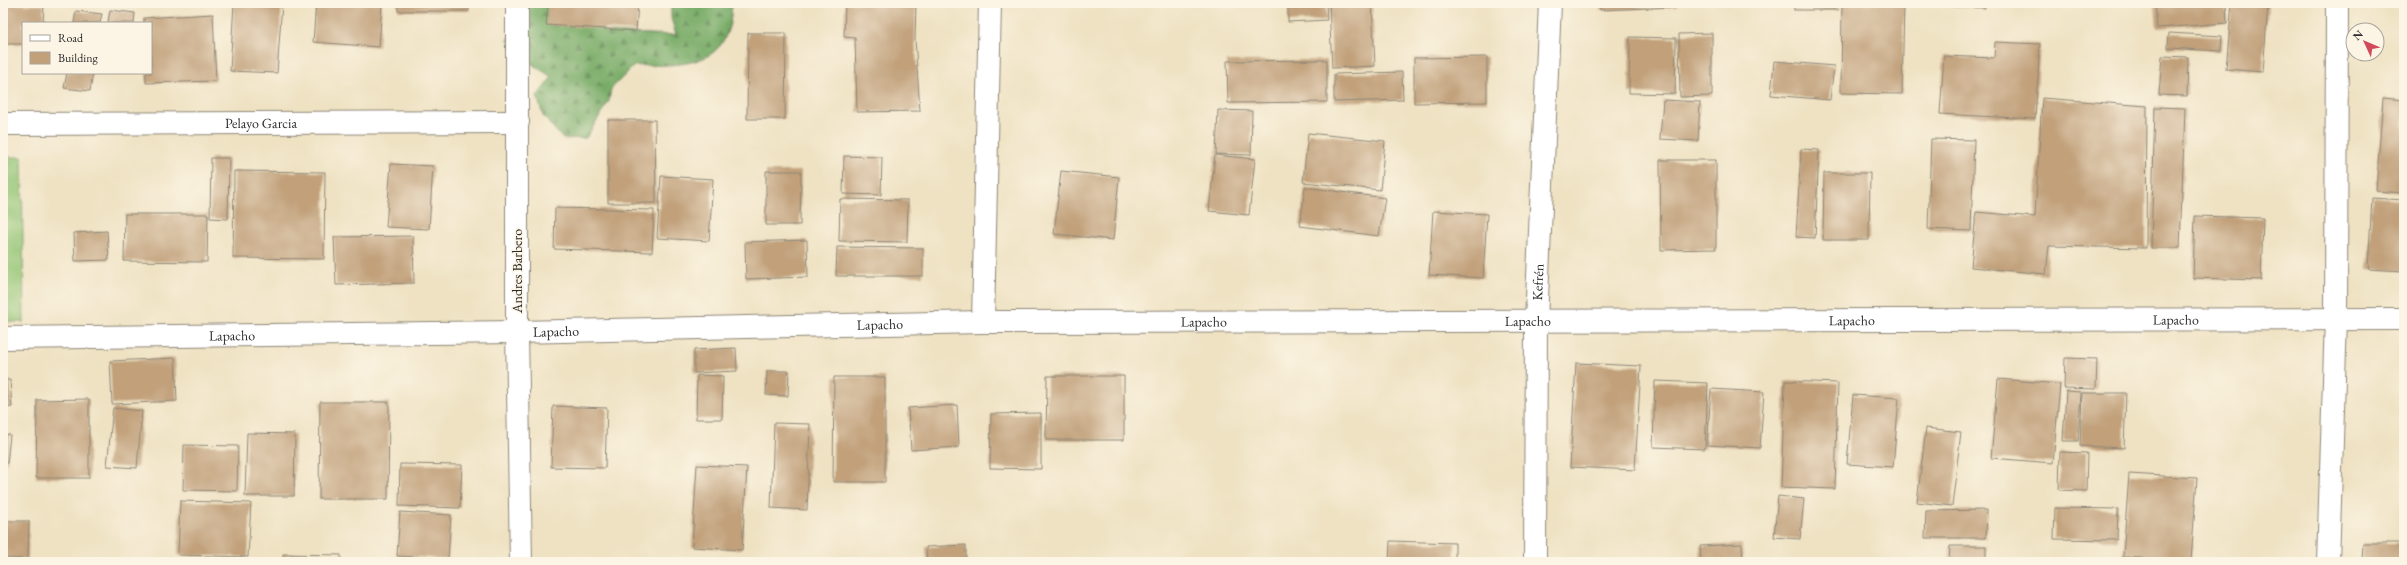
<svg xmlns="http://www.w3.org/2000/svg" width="2407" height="565" font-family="'EB Garamond',serif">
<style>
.forest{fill:url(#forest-firs);stroke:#506a48}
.garden{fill:#93c473;stroke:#5f784f}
.building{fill:#c1a07a}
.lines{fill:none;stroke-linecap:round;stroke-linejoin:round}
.street-casing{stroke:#8d8677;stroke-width:24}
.secondary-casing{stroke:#8d8677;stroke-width:24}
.street{stroke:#fff;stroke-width:22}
.secondary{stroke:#fff;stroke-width:22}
.labels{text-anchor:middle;stroke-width:3;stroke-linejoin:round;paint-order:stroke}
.street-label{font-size:14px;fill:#2b2b2b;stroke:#fcf5e5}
</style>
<defs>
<pattern id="forest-firs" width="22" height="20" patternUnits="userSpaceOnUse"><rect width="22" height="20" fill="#76aa65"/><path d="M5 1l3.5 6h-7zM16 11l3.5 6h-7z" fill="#618b53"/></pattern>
</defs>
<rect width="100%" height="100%" fill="#fcf5e5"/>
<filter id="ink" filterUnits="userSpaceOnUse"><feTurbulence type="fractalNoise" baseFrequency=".025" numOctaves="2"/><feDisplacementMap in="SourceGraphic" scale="8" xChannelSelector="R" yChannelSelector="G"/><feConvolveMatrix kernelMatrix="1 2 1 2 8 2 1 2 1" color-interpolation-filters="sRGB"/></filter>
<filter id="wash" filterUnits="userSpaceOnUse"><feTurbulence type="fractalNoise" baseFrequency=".012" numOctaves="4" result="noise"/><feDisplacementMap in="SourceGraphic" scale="16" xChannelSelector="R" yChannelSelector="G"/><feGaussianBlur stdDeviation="0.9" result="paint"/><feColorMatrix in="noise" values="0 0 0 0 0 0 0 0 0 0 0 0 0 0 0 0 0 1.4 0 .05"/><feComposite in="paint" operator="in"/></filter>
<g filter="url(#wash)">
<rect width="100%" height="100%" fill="#efe2c3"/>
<path class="forest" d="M518 3H601L596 11 605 32 676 35 671 18V3H729L732 6C731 14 731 23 728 30 716 71 667 64 634 66L611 89 609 101 586 138 563 139 543 116 537 96 552 77 533 65 508 41Z"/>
<path class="garden" d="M3 157H22L24 322H3Z"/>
<g id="blocks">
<g class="building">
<path d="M234 3H282L277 73 230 71Z"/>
<path d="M316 3H382L379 47 313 42Z"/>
<rect x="398" y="3" width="71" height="8"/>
<path d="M548 3H638L636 31 546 25Z"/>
<path d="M845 3H916L915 39 920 111 857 112 855 38 844 37Z"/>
<path d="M1288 3H1326L1327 20 1288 22Z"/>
<path d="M1372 3 1375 66 1332 68 1329 4Z"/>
<path d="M1600 3H1677V7L1600 10Z"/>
<rect x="1794" y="3" width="44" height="7"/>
<path d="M1842 3H1904L1902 94 1841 93Z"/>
<path d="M1936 3H1985V8L1936 6Z"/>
<path d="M2155 3H2226L2227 23 2157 28Z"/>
<path d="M2232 3 2268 4 2263 72 2226 69Z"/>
<path d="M3 4 44 5 43 23H23V44H3Z"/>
<path d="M110 10 135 13 134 23H108Z"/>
<path d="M76 11 102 14 100 23H74Z"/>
<path d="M213 14 216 81 146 83V73H151V23H144V18Z"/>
<path d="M748 33H786L785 119H747Z"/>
<path d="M1712 33V96L1680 97 1679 34Z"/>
<path d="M2169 33 2222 36 2221 51 2168 48Z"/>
<path d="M1630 37 1676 38 1675 94 1629 93Z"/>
<path d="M1995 42 2040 44 2035 119 1940 114 1944 56 1994 58Z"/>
<path d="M2162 56 2188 57 2187 96 2159 95Z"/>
<path d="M1487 57V102L1414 103V58Z"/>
<path d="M1327 60V102L1228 103 1227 61Z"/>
<path d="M1774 61 1834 66 1830 100 1771 95Z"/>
<path d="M1402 72 1403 100 1334 102V74Z"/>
<path d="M67 73H93L90 91 64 88Z"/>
<path d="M2042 98 2147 106 2146 248 2049 246 2046 274 1971 267 1976 212 2035 217Z"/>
<path d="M2383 98 2404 100V193L2376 191Z"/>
<path d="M1663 100 1700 102 1698 141 1660 139Z"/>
<path d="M2155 107 2185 108 2180 248H2151Z"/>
<path d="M1218 110 1252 111 1251 155 1216 154Z"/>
<path d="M608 120H655L656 203H608Z"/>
<path d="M1308 133 1385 141 1380 190 1303 182Z"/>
<path d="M1931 139 1974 140 1971 231 1928 229Z"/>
<path d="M1801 149 1819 150 1815 238 1796 237Z"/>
<path d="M1215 155 1255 159 1249 215 1209 211Z"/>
<path d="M844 156 882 157 881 195 843 194Z"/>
<path d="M211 158H229L228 219 210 218Z"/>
<path d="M1660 160H1716V249L1661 250Z"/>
<path d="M391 164 433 166 429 229 386 227Z"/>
<path d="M234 171 325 172 324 259 233 258Z"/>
<path d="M766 171H801L800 225H766Z"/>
<path d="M1061 171 1119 177 1113 240 1054 234Z"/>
<path d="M1824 173H1870L1869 240H1823Z"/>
<path d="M661 176 713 179 709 241 657 238Z"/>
<path d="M1305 187 1385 198 1379 236 1300 226Z"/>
<path d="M2372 198 2404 200V271L2368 269Z"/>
<path d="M840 199 908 200 907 242 839 241Z"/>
<path d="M555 208 654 210 652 252 554 249Z"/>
<path d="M1433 211 1487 214 1483 278 1429 275Z"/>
<path d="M125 214H208L207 262 124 261Z"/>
<path d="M2195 216 2263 218 2261 280 2193 278Z"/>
<path d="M107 231 109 260 75 261 74 233Z"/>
<path d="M413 236 414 283 336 285 334 237Z"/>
<path d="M807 240 808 277 746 279 745 242Z"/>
<path d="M837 247 923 248V276H836Z"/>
<path d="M736 348 737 371 694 373V350Z"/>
<path d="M175 358 177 401 112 404 110 361Z"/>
<path d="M2065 358 2097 359 2096 389 2064 388Z"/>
<path d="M1576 363 1641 366 1635 470 1570 467Z"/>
<path d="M767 371H789L788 396 766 395Z"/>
<path d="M697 375 723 376 722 419H696Z"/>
<path d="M1047 376H1124V440H1046Z"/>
<path d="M834 377H885V482H833Z"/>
<path d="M1998 379 2060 384 2053 463 1991 458Z"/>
<path d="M3 380H10L12 407 3 408Z"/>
<path d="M1655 381 1708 383 1705 449 1653 447Z"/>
<path d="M1785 381 1838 383 1835 489 1781 487Z"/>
<path d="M1711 389 1764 392 1760 448 1707 445Z"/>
<path d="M2066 391 2081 392 2078 441H2063Z"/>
<path d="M2082 393H2126L2124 448 2080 446Z"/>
<path d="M1853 395 1899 398 1893 467 1847 464Z"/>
<path d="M89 399V478H36L37 400Z"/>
<path d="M320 402H389L388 499H319Z"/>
<path d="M957 405 959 447 911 450 908 408Z"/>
<path d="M553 406 607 408 605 468 551 467Z"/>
<path d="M113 408 142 411 137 468 107 466Z"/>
<path d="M1041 413V469L990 468 991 414Z"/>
<path d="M774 423 810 424 807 510 771 508Z"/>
<path d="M1926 428 1961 432 1952 506 1917 502Z"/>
<path d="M247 433 295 434 294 496H245Z"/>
<path d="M3 434 10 435 7 464 3 463Z"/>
<path d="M184 445 238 446 237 491 183 490Z"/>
<path d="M2060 452 2087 453 2086 491 2059 490Z"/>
<path d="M400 464 462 465 460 508 399 506Z"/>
<path d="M697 465 747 467 742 550 692 547Z"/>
<path d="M2129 474 2197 478 2191 561 2123 557Z"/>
<path d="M1778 496 1804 499 1800 539 1774 537Z"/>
<path d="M180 501 251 503 248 557 178 555Z"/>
<path d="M2055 508 2118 509 2117 540 2054 539Z"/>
<path d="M1987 510 1986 538H1925L1926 511Z"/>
<path d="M400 512 451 515 448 559 397 556Z"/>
<path d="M3 521H29L28 559 3 558Z"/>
<path d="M1390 541 1455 543V562H1389Z"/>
<path d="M2363 543H2404V562H2362Z"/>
<path d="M1742 544 1743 562H1701L1700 546Z"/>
<path d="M966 545V562H927L926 547Z"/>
<path d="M1950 546H1986V562H1949Z"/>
<path d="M283 554 341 555V562H283Z"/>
</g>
</g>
</g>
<g filter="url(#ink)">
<use href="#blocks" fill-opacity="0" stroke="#8d8677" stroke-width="1"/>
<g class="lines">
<g class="street-casing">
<g id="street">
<path d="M517 3V332L521 562"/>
<path id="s1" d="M3 124 518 122"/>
<path d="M983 322 990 3"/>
<path id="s2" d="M1535 562 1536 322 1550 3"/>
<path d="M2328 562 2336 319 2337 3"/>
</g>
</g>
<g class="secondary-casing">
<g id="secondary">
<path id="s3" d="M3 338 517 332 983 322 2404 319"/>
</g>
</g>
<use href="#street" class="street"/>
<use href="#secondary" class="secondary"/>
</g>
</g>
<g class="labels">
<g class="street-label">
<text dy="5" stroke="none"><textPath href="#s1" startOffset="258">Pelayo Garcia</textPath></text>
<text transform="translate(517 271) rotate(-90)" y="5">Andres Barbero</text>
<text dy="5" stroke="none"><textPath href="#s2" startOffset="280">Kefrén</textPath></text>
<text dy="5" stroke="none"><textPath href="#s3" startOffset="2173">Lapacho</textPath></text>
<text dy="5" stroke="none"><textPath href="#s3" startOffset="1849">Lapacho</textPath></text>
<text dy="5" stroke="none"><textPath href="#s3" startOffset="1201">Lapacho</textPath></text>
<text dy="5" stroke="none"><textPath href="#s3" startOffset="1525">Lapacho</textPath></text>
<text dy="5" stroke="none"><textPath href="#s3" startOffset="877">Lapacho</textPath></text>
<text dy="5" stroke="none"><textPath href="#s3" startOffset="553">Lapacho</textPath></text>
<text dy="5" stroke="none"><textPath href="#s3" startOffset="229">Lapacho</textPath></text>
</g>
</g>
<rect width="2407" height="565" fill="none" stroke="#fcf5e5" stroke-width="16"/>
<rect x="22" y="22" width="130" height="52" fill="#fcf5e5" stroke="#a8a49b"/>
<rect x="30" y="35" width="20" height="6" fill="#ffffff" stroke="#a8a49b"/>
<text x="58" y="42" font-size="12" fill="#2b2b2b">Road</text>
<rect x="30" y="52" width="20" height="12" fill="#c1a07a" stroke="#a8a49b"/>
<text x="58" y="62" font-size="12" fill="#2b2b2b">Building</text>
<g transform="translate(2365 42) rotate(314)"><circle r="19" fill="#fcf5e5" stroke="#a8a49b"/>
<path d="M0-3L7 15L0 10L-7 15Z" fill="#d1495b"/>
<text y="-6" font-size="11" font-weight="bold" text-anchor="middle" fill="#2b2b2b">N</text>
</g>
</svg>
